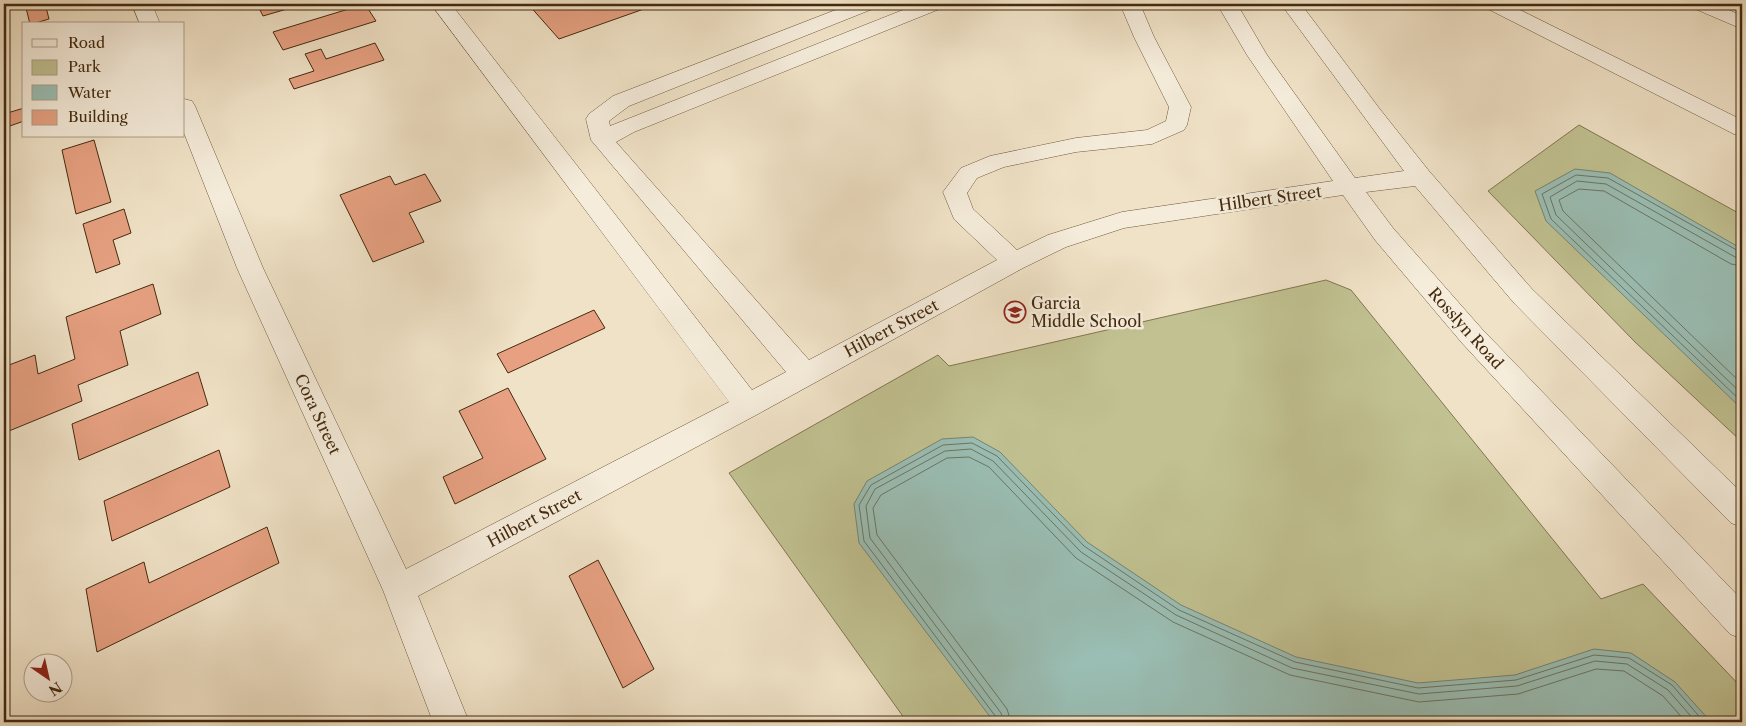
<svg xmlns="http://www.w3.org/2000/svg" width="1746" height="726" font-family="'Libre Caslon Text',serif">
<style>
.green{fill:#c1c191;stroke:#827650}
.water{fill:#9abeb4;stroke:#778372}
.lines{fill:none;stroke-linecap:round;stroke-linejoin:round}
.shore{stroke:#6e7461;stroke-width:1}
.building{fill:#e7a182;stroke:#432a0e}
.minor-casing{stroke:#6e583c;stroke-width:1}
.minor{fill:#f5ecdb;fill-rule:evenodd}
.labels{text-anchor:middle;stroke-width:5;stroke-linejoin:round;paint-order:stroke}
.street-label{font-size:16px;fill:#432a0e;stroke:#f5ecdb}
.poi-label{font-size:16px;fill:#432a0e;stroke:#f5ecdb;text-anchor:start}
</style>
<rect width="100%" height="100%" fill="#f0e2c7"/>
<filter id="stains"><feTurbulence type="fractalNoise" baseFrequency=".004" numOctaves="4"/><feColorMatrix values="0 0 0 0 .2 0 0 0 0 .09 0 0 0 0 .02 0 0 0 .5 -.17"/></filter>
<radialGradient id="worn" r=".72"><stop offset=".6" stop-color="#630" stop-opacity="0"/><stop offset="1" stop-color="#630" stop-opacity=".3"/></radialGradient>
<g class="green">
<path d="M1579 125 1742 215V442L1635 342 1488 191Z"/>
<path d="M1326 280 1351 290 1601 599 1643 584 1742 688V722H907L729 473 938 355 949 366Z"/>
</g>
<g class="water">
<path d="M1575 169 1610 173 1742 249V409L1546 221 1535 191Z"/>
<path d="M973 437 1000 452 1087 542 1181 605 1296 657 1418 683 1515 675 1594 649 1631 653 1675 682 1711 722H994L859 543 854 504 867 481 942 439Z"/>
</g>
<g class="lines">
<g class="shore">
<path d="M1742 253 1608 178 1576 175 1542 194 1551 219 1742 402"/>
<path d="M1742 259 1735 257 1606 184 1577 181 1550 197 1556 215 1742 394"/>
<path d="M1742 266 1731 264 1604 191 1579 189 1559 200 1563 211 1742 384"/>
<path d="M997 722 996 717 864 541 859 505 871 485 943 445 972 443 997 456 1084 546 1179 610 1295 662 1418 688 1516 680 1594 655 1629 658 1672 685 1704 722"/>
<path d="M1004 722 1001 713 870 538 866 506 875 489 945 451 971 449 993 461 1081 552 1176 615 1292 668 1419 694 1517 686 1595 661 1627 664 1668 690 1696 722"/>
<path d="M1011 722 1007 709 877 535 873 508 881 495 947 458 969 457 989 467 1076 558 1173 622 1290 675 1419 702 1518 694 1596 669 1624 671 1663 696 1686 722"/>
</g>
</g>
<g class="building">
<path d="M25 4H56L46 7 49 19 32 24H30Z"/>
<path d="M257 4H304L263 16Z"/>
<path d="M365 4 376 21 283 50 273 32Z"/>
<path d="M528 4H658L559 39Z"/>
<path d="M375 43 384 60 294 89 289 79 314 71 305 54 321 49 326 59Z"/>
<path d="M24 108V121L4 128V114Z"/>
<path d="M94 140 111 202 76 214 62 150Z"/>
<path d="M425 174 441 201 409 213 424 242 373 262 340 195 390 176 395 185Z"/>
<path d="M124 209 131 233 113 240 120 264 96 273 83 224Z"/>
<path d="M153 284 161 314 120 331 128 365 78 385 82 401 9 431 4 398V367L35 355 38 374 75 359 66 317Z"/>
<path d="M594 310 605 328 508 373 497 354Z"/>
<path d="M198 372 208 405 79 460 72 424Z"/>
<path d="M508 388 546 459 455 504 443 477 483 458 459 411Z"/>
<path d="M219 450 230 487 112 541 104 501Z"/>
<path d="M267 527 279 563 97 652 86 589 144 562 149 583Z"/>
<path d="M598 560 654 669 623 688 569 576Z"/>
</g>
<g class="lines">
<g class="minor-casing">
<g id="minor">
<path d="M132 4H152L160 24H140Z"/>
<path d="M431 4H451L752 390 786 372 591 140 586 119 589 114 613 96 851 4H878L875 8 629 106 609 121 610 126 918 4H945L942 8 634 132 616 142 809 360 997 260 954 219 943 192 961 168 990 156 1076 138 1147 130 1166 121 1169 107 1134 37 1120 4H1140L1154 37 1191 107 1187 125 1184 130 1152 144 1076 152 1004 167 977 178 967 193 973 209 1017 250 1048 235 1122 212 1333 181 1247 55 1217 4H1237L1267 55 1355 178 1404 171 1281 4H1301L1379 108 1429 171 1532 289 1742 493V527L1731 523 1514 303 1415 186 1366 192 1393 228 1482 329 1742 600V639L1730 634 1462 343 1375 240 1343 195 1124 228 1066 247 1023 268 758 414 418 596 469 722H433L383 590 237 268 184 133V99L192 101 195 106 263 268 406 569 729 402Z"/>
<path d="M1483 4H1508L1742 120V136L1734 134 1486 8Z"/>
<path d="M1690 4H1716L1742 16V29L1693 8Z"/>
</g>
</g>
<use href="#minor" class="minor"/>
</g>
<defs>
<g id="school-ring" transform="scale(1.125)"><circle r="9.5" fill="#f5ecdb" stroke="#8f2418" stroke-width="1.5"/><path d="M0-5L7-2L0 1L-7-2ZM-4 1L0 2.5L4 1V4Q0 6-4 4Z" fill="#8f2418"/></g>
</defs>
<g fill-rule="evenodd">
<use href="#school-ring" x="1015" y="312"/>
</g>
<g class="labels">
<g class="street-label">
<text transform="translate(1270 198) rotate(-8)" y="6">Hilbert Street</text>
<text transform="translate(891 328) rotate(-28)" y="6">Hilbert Street</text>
<text transform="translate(1466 328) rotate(48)" y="6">Rosslyn Road</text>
<text transform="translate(318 414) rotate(65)" y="6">Cora Street</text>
<text transform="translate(534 518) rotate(-28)" y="6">Hilbert Street</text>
</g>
<g class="poi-label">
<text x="1031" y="309">Garcia<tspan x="1031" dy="18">Middle School</tspan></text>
</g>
</g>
<rect width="1746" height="726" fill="none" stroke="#f0e2c7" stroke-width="20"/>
<rect x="5" y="5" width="1736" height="716" fill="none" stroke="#432a0e" stroke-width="2.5"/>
<rect x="10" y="10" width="1726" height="706" fill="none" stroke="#432a0e"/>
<rect x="22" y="22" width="162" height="115" fill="#f5ecdb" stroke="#ae9e89"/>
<rect x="32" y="39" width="25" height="8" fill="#f5ecdb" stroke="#ae9e89"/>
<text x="68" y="48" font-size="15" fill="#432a0e">Road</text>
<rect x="32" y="60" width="25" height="15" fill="#c1c191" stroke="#ae9e89"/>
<text x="68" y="72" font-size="15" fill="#432a0e">Park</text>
<rect x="32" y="85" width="25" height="15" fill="#9abeb4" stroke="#ae9e89"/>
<text x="68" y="98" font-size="15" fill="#432a0e">Water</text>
<rect x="32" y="110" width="25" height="15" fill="#e7a182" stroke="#ae9e89"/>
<text x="68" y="122" font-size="15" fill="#432a0e">Building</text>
<g transform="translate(48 678) rotate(146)"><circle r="24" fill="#f5ecdb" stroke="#ae9e89"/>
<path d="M0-4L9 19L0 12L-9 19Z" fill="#8f2418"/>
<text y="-8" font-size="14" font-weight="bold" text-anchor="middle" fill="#432a0e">N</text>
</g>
<rect width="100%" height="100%" filter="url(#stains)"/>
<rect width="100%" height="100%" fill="url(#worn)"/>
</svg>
